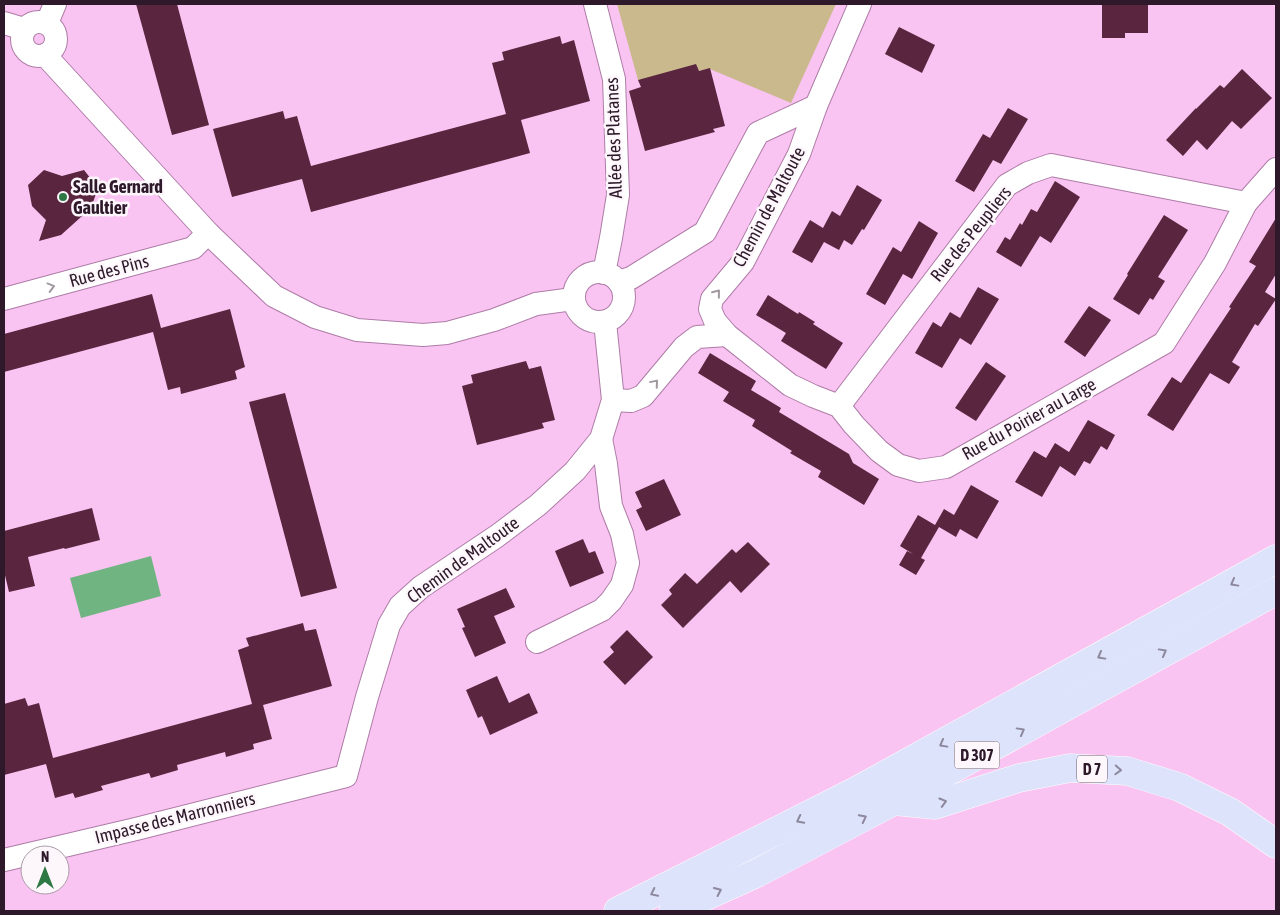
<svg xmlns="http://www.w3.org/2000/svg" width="1280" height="915" font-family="'Asap Condensed',sans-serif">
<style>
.green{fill:#c9b98c}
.water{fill:#6fb481}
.building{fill:#5a253f}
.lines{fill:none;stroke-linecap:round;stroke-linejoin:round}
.minor-casing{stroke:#ae7ca7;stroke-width:24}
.primary-casing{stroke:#fff;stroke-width:29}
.minor{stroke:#fff;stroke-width:22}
.primary{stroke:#dce3fb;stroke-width:28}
.oneway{stroke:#a0989f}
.oneway2{stroke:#8d889d}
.poi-dot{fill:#2d7845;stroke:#fdf7fc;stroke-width:2}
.labels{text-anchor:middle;stroke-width:5;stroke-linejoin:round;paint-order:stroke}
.shield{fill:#fdf7fc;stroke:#6b5c69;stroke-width:1}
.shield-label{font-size:16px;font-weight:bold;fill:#2d192a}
.street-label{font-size:18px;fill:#2d192a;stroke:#fdf7fc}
.poi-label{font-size:18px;font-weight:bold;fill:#2d192a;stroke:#fdf7fc;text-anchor:start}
</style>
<rect width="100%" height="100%" fill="#fac4f2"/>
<path class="green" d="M617 4H836L791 103 710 69 638 80Z"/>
<path class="water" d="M151 556 161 596 81 618 70 578Z"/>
<g class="building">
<path d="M136 4H177L209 125 172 135Z"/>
<path d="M1102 4H1148V33H1125V38H1102Z"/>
<path d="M899 27 935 45 922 73 885 54Z"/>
<path d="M560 36 562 44 574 40 590 101 521 120 530 153 311 212 302 179 232 197 213 129 283 111 285 119 297 116 311 166 506 114 492 63 504 60 502 52Z"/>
<path d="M696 64 699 71 710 68 725 126 713 129 715 132 645 151 629 91 641 87 638 80Z"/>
<path d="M1242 69 1272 98 1241 129 1232 121 1207 150 1197 140 1183 156 1166 140 1196 108V109L1220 85 1224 88Z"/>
<path d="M1008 108 1028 119 1001 164 993 160 974 192 955 181 983 134 990 138Z"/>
<path d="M44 170 62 176 84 170 98 188 91 208 61 235 39 241 46 220 32 206 28 185Z"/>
<path d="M1055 181 1080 197 1051 243 1040 236 1021 267 996 252 1005 237 1010 240 1020 223 1022 225 1031 209 1037 212Z"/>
<path d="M857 185 882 200 864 230 862 229 852 245 844 240 839 250 824 242 812 263 792 252 810 220 823 228 832 211 840 216Z"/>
<path d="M1164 215 1188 230 1158 277 1165 281 1153 300 1150 298 1139 315 1113 299 1128 275 1127 274Z"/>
<path d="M1276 218V274L1265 292 1276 299 1258 326 1255 324 1232 362 1240 367 1229 384 1210 373 1173 431 1147 415 1172 377 1181 383 1231 308 1229 307 1256 266 1249 262Z"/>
<path d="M919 221 938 233 912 279 903 274 885 305 866 294 893 247 901 252Z"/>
<path d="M978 287 999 299 971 345 960 338 942 368 915 353 933 322 941 327 950 312 960 318Z"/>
<path d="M152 294 161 328 230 309 245 367 235 371 237 379 181 394 180 387 168 390 153 332 4 372V334Z"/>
<path d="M768 295 798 314 799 312 815 322 813 324 843 343 826 369 781 341 786 333 756 315Z"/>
<path d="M1089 306 1111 320 1085 357 1064 342Z"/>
<path d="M710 353 756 381 751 390 781 408 779 412 849 454 853 463 879 479 864 505 818 477 821 471 790 453 792 451 752 426 755 420 723 401 729 392 698 373Z"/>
<path d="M526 361 529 369 541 366 555 420 542 423 544 428 477 445 462 386 473 383 471 375Z"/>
<path d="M986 362 1006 376 976 421 955 408Z"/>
<path d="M285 393 337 588 301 597 249 402Z"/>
<path d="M1088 420 1115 435 1107 450 1101 446 1090 464 1084 461 1075 476 1060 466 1042 497 1015 482 1034 451 1046 458 1055 443 1069 452Z"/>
<path d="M664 479 681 515 646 531 636 510 642 507 635 492Z"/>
<path d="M971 485 999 501 977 539 960 529 956 537 939 527 921 558 925 560 916 575 899 565 907 551 913 554 900 546 918 515 935 525 944 509 954 515Z"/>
<path d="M92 508 100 540 65 549 64 548 28 557 35 586 9 592 4 571V531Z"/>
<path d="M583 539 589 553 595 551 604 573 570 587 555 551Z"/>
<path d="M748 542 770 564 741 593 730 581 683 628 661 605 672 594 669 590 685 573 697 584 732 549 736 553Z"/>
<path d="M506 588 515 607 494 616 506 643 475 657 462 628 465 627 457 609Z"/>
<path d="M303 623 305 631 316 629 332 686 263 705 272 739 253 744 254 749 226 757 225 752 177 765 178 770 151 778 149 773 101 786 103 790 75 798 73 793 55 798 46 764 4 775V704L25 698 28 706 39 703 53 758 252 704 238 650 249 646 246 638Z"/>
<path d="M627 630 653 657 625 685 603 662 614 652 610 647Z"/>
<path d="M497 676 509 703 529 693 538 713 490 735 482 716 478 718 466 690Z"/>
</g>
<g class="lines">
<g class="minor-casing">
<g id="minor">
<path d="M595 4 614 79 618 195 611 238 604 273"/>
<path d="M860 4 816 106 799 154 743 262 712 299 710 309 715 321 727 335 790 385 813 396 839 406 854 425 879 451 898 465 919 471 946 467 1164 343 1215 263 1246 203 1276 169"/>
<circle cx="39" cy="39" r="17"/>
<path d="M4 23 24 29"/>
<path d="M47 23 55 4"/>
<path d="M45 55 209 234 274 296 315 317 357 330 423 335 447 333 494 320 536 304 573 299"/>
<circle cx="599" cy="297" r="25"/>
<path d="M619 282 631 278 705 232 758 133 816 106"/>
<path d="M4 299 193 248 203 238 209 234"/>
<path d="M613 400 631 401 643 396 684 347 697 337 727 335"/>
<path d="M839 406 1007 185 1028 173 1051 165 1246 203"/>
<path d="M537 642 602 610 611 601 622 585 628 563 622 534 611 506 606 464 601 439"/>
<path d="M4 860 136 829 346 776 367 697 389 625 400 606 421 587 497 536 538 505 575 471 601 439 613 400 605 322"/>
</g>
</g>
<g class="primary-casing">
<g id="primary">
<path d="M894 801 935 805 1019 778 1070 768 1127 771 1179 787 1230 812 1276 844"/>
<path d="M618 911 856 791 1276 559"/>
<path d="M673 911 757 873 894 801 1276 591"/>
</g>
</g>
<use href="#minor" class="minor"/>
<use href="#primary" class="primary"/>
</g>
<defs><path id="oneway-chevron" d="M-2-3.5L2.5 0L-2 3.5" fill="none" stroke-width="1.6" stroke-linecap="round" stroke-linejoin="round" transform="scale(1.25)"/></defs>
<g class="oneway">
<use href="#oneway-chevron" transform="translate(51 287) rotate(-15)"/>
<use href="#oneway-chevron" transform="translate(717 293) rotate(-51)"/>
<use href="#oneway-chevron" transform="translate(655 383) rotate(-50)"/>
</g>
<g class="oneway2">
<use href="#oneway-chevron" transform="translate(1234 583) rotate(151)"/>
<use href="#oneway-chevron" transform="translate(1163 652) rotate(-29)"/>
<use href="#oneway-chevron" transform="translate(1101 656) rotate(151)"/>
<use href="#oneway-chevron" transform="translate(1021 731) rotate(-29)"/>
<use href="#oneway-chevron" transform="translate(943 744) rotate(151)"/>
<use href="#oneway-chevron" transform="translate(1118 770) rotate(3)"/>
<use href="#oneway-chevron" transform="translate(943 802) rotate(-16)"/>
<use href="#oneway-chevron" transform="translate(863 818) rotate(-27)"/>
<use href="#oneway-chevron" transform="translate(800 820) rotate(153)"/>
<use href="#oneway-chevron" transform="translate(718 891) rotate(-25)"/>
<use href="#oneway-chevron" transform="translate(654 893) rotate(154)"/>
</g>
<circle class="poi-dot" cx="63" cy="197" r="5"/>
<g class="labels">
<g class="shield">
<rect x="954.5" y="741.5" width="45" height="27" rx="4"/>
<rect x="1077" y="755.5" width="30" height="27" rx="4"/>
</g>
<g class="shield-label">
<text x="977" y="761">D 307</text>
<text x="1092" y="775">D 7</text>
</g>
<g class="street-label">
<text transform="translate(614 138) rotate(-92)" y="6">Allée des Platanes</text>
<text transform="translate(769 207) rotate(-62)" y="6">Chemin de Maltoute</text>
<text transform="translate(971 234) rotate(-51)" y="6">Rue des Peupliers</text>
<text transform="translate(109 271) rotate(-15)" y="6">Rue des Pins</text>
<text transform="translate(1029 419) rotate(-29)" y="6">Rue du Poirier au Large</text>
<text transform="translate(463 560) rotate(-36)" y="6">Chemin de Maltoute</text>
<text transform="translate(175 818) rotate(-14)" y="6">Impasse des Marronniers</text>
</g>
<g class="poi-label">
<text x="73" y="193">Salle Gernard<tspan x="73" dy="21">Gaultier</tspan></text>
</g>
</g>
<rect width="1280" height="915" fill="none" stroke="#2d192a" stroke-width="10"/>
<g transform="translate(45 870)"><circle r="24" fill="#fdf7fc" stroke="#aa9ea8"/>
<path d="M0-4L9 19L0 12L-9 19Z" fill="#2d7845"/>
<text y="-8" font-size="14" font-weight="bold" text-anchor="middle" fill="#2d192a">N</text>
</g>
</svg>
